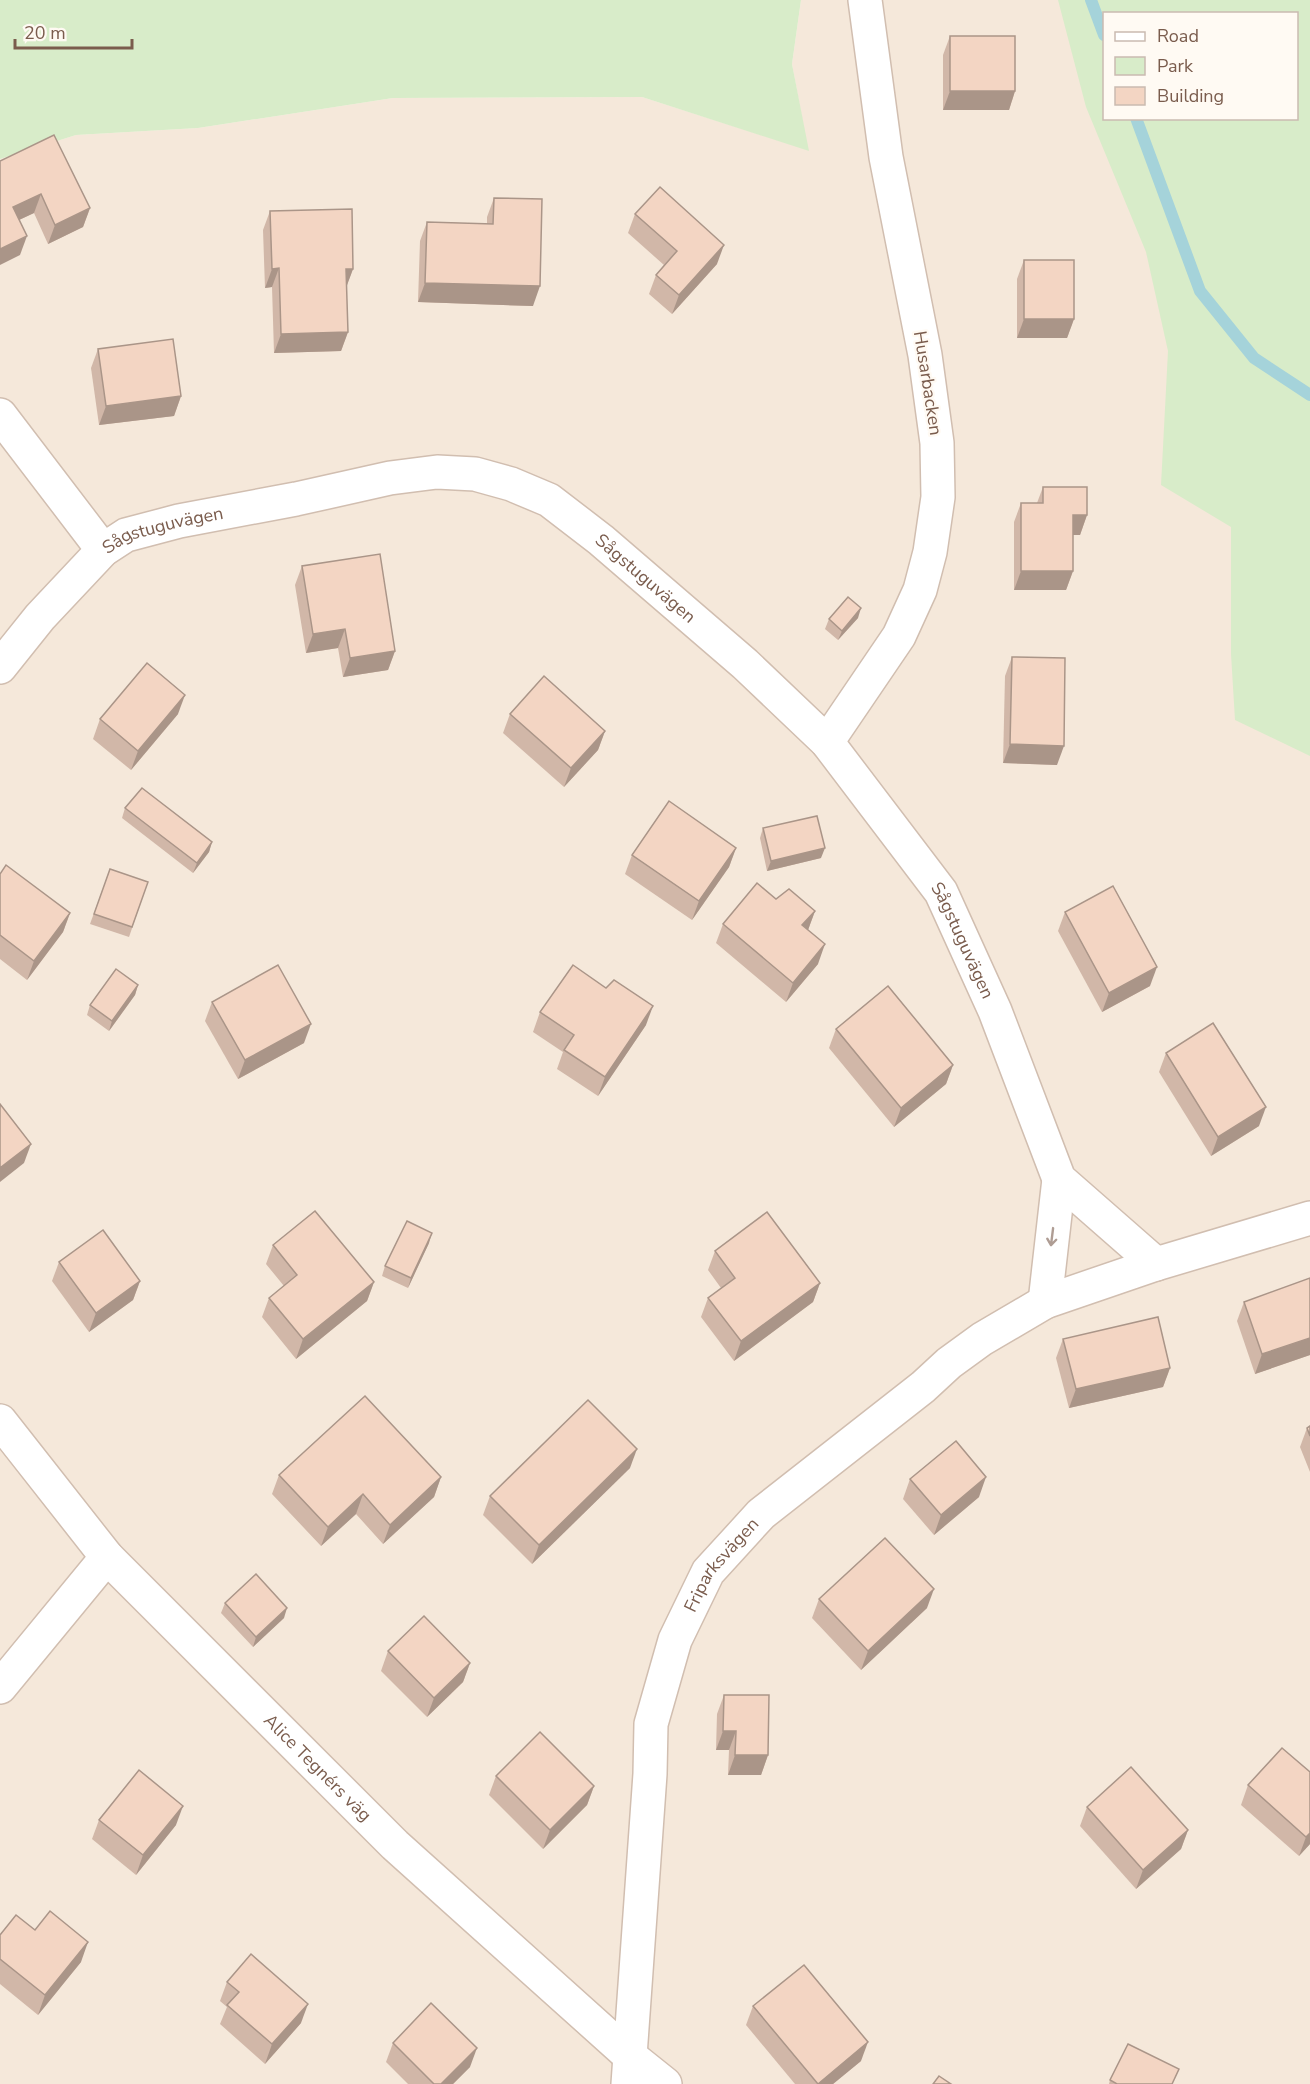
<svg xmlns="http://www.w3.org/2000/svg" width="1310" height="2084" font-family="'Nunito Sans',sans-serif">
<style>
.residential{fill:#f5e8da;fill-rule:evenodd}
.green{fill:#d8ecc9;fill-rule:evenodd}
.lines{fill:none;stroke-linecap:round;stroke-linejoin:round}
.stream{stroke:#a5d3da;stroke-width:12}
.street-casing{stroke:#d1beb0;stroke-width:36}
.street{stroke:#fff;stroke-width:33}
.wall{fill:#d1b7a8}
.shaded-wall{fill:#aa9588}
.building{fill:#f3d5c3;stroke:#aa9588;stroke-width:1.5}
.oneway{stroke:#af9d94}
.labels{text-anchor:middle;stroke-width:4.5;stroke-linejoin:round;paint-order:stroke}
.street-label{font-size:18px;fill:#7a5c4d;stroke:#fffaf3}
</style>
<rect width="100%" height="100%" fill="#fdf6ec"/>
<path class="residential" d="M801 0H1310V2084H0V159L76 135 198 128 393 98 642 97 808 150 792 64ZM1104 14H1296V118H1104Z"/>
<g class="green">
<path d="M0 0H801L792 64 809 151 642 97 393 98 198 128 76 135 0 159Z"/>
<path d="M1058 0H1310V756L1235 720 1231 654V527L1161 485 1168 351 1146 252 1086 107ZM1104 14H1296V118H1104Z"/>
</g>
<g class="lines">
<g class="stream">
<path d="M1091 0 1104 35"/>
<path d="M1136 118 1200 291 1254 358 1310 395"/>
</g>
<g class="street-casing">
<g id="street">
<path d="M0 415 103 550"/>
<path id="s1" d="M0 667 40 617 103 550 126 535 179 521 296 499 390 478 437 472 475 474 511 484 549 500 601 540 745 664 827 742 941 892 995 1011 1059 1179 1156 1264"/>
<path d="M827 742 899 636 920 590 930 552 938 497 937 443 925 355 886 157 865 0"/>
<path d="M1045 1302 1059 1179"/>
<path id="s2" d="M0 1421 107 1557 395 1845 630 2056 665 2084"/>
<path d="M0 1687 107 1557"/>
<path id="s3" d="M628 2084 650 1774 651 1724 675 1640 708 1572 761 1514 923 1387 949 1363 982 1339 1045 1302 1156 1264 1310 1218"/>
</g>
</g>
<use href="#street" class="street"/>
</g>
<g class="wall">
<path d="M950 36 1015 91 1009 110H943V55Z"/>
<path d="M0 161 90 208 83 227 48 244 34 213 19 220 20 255Z"/>
<path d="M494 198 533 306 418 302 420 241 427 222 487 224V217Z"/>
<path d="M270 211 353 269 346 287 348 332 341 351 274 353 272 287 265 288 263 230Z"/>
<path d="M635 214 717 264 672 314 649 294 656 275 664 265 628 233Z"/>
<path d="M1024 260 1074 319 1067 338H1017V279Z"/>
<path d="M98 349 181 396 174 416 99 425 91 368Z"/>
<path d="M1043 487 1087 515 1080 535H1073V571L1066 590H1014V522L1021 503H1037Z"/>
<path d="M302 566 395 651 388 670 343 677 338 648 306 653 295 585Z"/>
<path d="M858 618 838 640 825 629 829 619Z"/>
<path d="M1012 657 1057 765 1003 763 1005 676Z"/>
<path d="M178 714 131 770 93 739 100 719Z"/>
<path d="M510 714 605 731 598 750 564 787 503 733Z"/>
<path d="M125 808 212 842 209 852 193 873 122 818Z"/>
<path d="M763 828 821 858 767 871 760 838Z"/>
<path d="M736 848 729 867 692 920 625 874 632 855Z"/>
<path d="M110 869 148 882 129 937 90 924Z"/>
<path d="M0 874 70 913 63 932 27 980 0 959Z"/>
<path d="M776 899 815 911 808 930 818 964 786 1002 716 943 723 924Z"/>
<path d="M1065 912 1150 986 1102 1012 1058 931Z"/>
<path d="M138 985 135 995 109 1031 87 1015 90 1005Z"/>
<path d="M212 1002 304 1043 238 1079 205 1021Z"/>
<path d="M540 1012 646 1025 598 1096 557 1069 563 1052 533 1032Z"/>
<path d="M836 1029 953 1065 946 1084 894 1127 829 1048Z"/>
<path d="M1166 1053 1259 1126 1211 1156 1159 1072Z"/>
<path d="M429 1243 408 1288 382 1276 385 1266Z"/>
<path d="M273 1245 374 1282 367 1301 296 1359 262 1317 269 1298 284 1286 266 1264Z"/>
<path d="M715 1251 820 1283 813 1302 734 1361 701 1317 708 1298 721 1288 708 1270Z"/>
<path d="M59 1262 140 1281 133 1300 89 1332 52 1281Z"/>
<path d="M1310 1278V1355L1255 1374 1237 1321 1244 1302Z"/>
<path d="M1063 1339 1170 1368 1163 1387 1069 1408 1056 1358Z"/>
<path d="M1310 1426V1472L1300 1447 1307 1428Z"/>
<path d="M630 1468 532 1564 483 1515 490 1496Z"/>
<path d="M279 1475 441 1477 434 1497 383 1544 356 1514 321 1546 272 1494Z"/>
<path d="M910 1479 979 1497 934 1535 903 1499Z"/>
<path d="M819 1599 927 1608 861 1670 812 1618Z"/>
<path d="M225 1603 284 1618 253 1647 221 1613Z"/>
<path d="M388 1651 470 1663 463 1682 427 1717 381 1671Z"/>
<path d="M724 1695 768 1755 761 1775H728L729 1750H716L717 1714Z"/>
<path d="M1282 1748 1310 1844 1299 1856 1241 1805 1248 1785Z"/>
<path d="M496 1776 594 1786 587 1805 543 1849 489 1795Z"/>
<path d="M1087 1807 1188 1830 1181 1849 1136 1889 1080 1826Z"/>
<path d="M99 1820 176 1825 136 1875 92 1839Z"/>
<path d="M35 1930 81 1962 38 2015 0 1984V1935Z"/>
<path d="M227 1982 301 2023 265 2064 220 2024 227 2007 220 2001Z"/>
<path d="M753 2006 861 2061 833 2084H795L746 2025Z"/>
<path d="M393 2043 470 2067 453 2084H408L386 2062Z"/>
<path d="M1110 2080 1174 2084H1109Z"/>
</g>
<g class="shaded-wall">
<path d="M950 91H1015L1009 110H943Z"/>
<path d="M41 194 34 213 6 226 13 207Z"/>
<path d="M90 208 83 227 48 244 55 225Z"/>
<path d="M27 236 20 255 0 265V249Z"/>
<path d="M724 245 717 264 672 314 679 295Z"/>
<path d="M279 268 272 287 265 288 272 269Z"/>
<path d="M346 269H353L346 288Z"/>
<path d="M425 283 540 286 533 306 418 302Z"/>
<path d="M1024 319H1074L1067 338H1017Z"/>
<path d="M348 332 341 351 274 353 281 334Z"/>
<path d="M181 396 174 416 99 425 106 406Z"/>
<path d="M1073 515H1087L1080 535H1066Z"/>
<path d="M1021 571H1073L1066 590H1014Z"/>
<path d="M861 608 858 618 838 640 842 631Z"/>
<path d="M345 629 338 648 306 653 313 634Z"/>
<path d="M395 651 388 670 343 677 350 658Z"/>
<path d="M185 695 178 714 131 770 138 751Z"/>
<path d="M605 731 598 750 564 787 571 768Z"/>
<path d="M1010 744 1064 746 1057 765 1003 763Z"/>
<path d="M212 842 209 852 193 873 197 863Z"/>
<path d="M736 848 729 867 692 920 699 901Z"/>
<path d="M825 848 821 858 767 871 771 861Z"/>
<path d="M815 911 808 930 802 925Z"/>
<path d="M70 913 63 932 27 980 34 961Z"/>
<path d="M825 944 818 964 786 1002 793 983Z"/>
<path d="M1157 967 1150 986 1102 1012 1109 993Z"/>
<path d="M138 985 135 995 109 1031 112 1021Z"/>
<path d="M653 1006 646 1025 598 1096 605 1077Z"/>
<path d="M311 1024 304 1043 238 1079 245 1060Z"/>
<path d="M953 1065 946 1084 894 1127 901 1108Z"/>
<path d="M1266 1107 1259 1126 1211 1156 1218 1137Z"/>
<path d="M31 1144 24 1163 0 1182V1168Z"/>
<path d="M432 1233 429 1243 408 1288 411 1278Z"/>
<path d="M140 1281 133 1300 89 1332 96 1313Z"/>
<path d="M374 1282 367 1301 296 1359 303 1339Z"/>
<path d="M820 1283 813 1302 734 1361 741 1341Z"/>
<path d="M1310 1338V1355L1255 1374 1262 1354Z"/>
<path d="M1170 1368 1163 1387 1069 1408 1076 1389Z"/>
<path d="M637 1449 630 1468 532 1564 539 1545Z"/>
<path d="M441 1477 434 1497 383 1544 390 1525Z"/>
<path d="M986 1477 979 1497 934 1535 941 1515Z"/>
<path d="M363 1494 356 1514 321 1546 328 1527Z"/>
<path d="M934 1589 927 1608 861 1670 868 1651Z"/>
<path d="M287 1608 284 1618 253 1647 256 1637Z"/>
<path d="M470 1663 463 1682 427 1717 434 1698Z"/>
<path d="M723 1731H736L729 1750H716Z"/>
<path d="M735 1755H768L761 1775H728Z"/>
<path d="M594 1786 587 1805 543 1849 550 1830Z"/>
<path d="M183 1806 176 1825 136 1875 143 1855Z"/>
<path d="M1188 1830 1181 1849 1136 1889 1143 1870Z"/>
<path d="M1310 1833V1844L1299 1856 1306 1837Z"/>
<path d="M88 1942 81 1962 38 2015 45 1995Z"/>
<path d="M308 2004 301 2023 265 2064 272 2044Z"/>
<path d="M868 2042 861 2061 833 2084H817Z"/>
<path d="M477 2048 470 2067 453 2084H441Z"/>
</g>
<g class="building">
<rect x="950" y="36" width="65" height="55"/>
<path d="M54 135 90 208 55 225 41 194 13 207 27 236 0 249V161Z"/>
<path d="M660 187 724 245 679 295 656 275 677 251 635 214Z"/>
<path d="M494 198 542 199 540 286 425 283 427 222 493 224Z"/>
<path d="M352 209 353 269H346L348 332 281 334 279 268 272 269 270 211Z"/>
<rect x="1024" y="260" width="50" height="59"/>
<path d="M173 339 181 396 106 406 98 349Z"/>
<path d="M1043 487H1087V515H1073V571H1021V503H1043Z"/>
<path d="M380 554 395 651 350 658 345 629 313 634 302 566Z"/>
<path d="M848 597 861 608 842 631 829 619Z"/>
<path d="M1012 657 1065 658 1064 746 1010 744Z"/>
<path d="M147 663 185 695 138 751 100 719Z"/>
<path d="M544 676 605 731 571 768 510 714Z"/>
<path d="M142 788 212 842 197 863 125 808Z"/>
<path d="M669 801 736 848 699 901 632 855Z"/>
<path d="M817 816 825 848 771 861 763 828Z"/>
<path d="M6 865 70 913 34 961 0 935V874Z"/>
<path d="M110 869 148 882 132 927 94 914Z"/>
<path d="M757 883 776 899 789 889 815 911 802 925 825 944 793 983 723 924Z"/>
<path d="M1113 886 1157 967 1109 993 1065 912Z"/>
<path d="M278 965 311 1024 245 1060 212 1002Z"/>
<path d="M573 965 606 988 614 980 653 1006 605 1077 564 1050 574 1035 540 1012Z"/>
<path d="M116 969 138 985 112 1021 90 1005Z"/>
<path d="M888 986 953 1065 901 1108 836 1029Z"/>
<path d="M1213 1023 1266 1107 1218 1137 1166 1053Z"/>
<path d="M0 1104 31 1144 0 1168Z"/>
<path d="M315 1211 374 1282 303 1339 269 1298 297 1275 273 1245Z"/>
<path d="M767 1212 820 1283 741 1341 708 1298 735 1278 715 1251Z"/>
<path d="M407 1221 432 1233 411 1278 385 1266Z"/>
<path d="M103 1230 140 1281 96 1313 59 1262Z"/>
<path d="M1310 1278V1338L1262 1354 1244 1302Z"/>
<path d="M1158 1317 1170 1368 1076 1389 1063 1339Z"/>
<path d="M365 1396 441 1477 390 1525 363 1494 328 1527 279 1475Z"/>
<path d="M588 1400 637 1449 539 1545 490 1496Z"/>
<path d="M1310 1426V1436L1307 1428Z"/>
<path d="M956 1441 986 1477 941 1515 910 1479Z"/>
<path d="M885 1538 934 1589 868 1651 819 1599Z"/>
<path d="M256 1574 287 1608 256 1637 225 1603Z"/>
<path d="M424 1616 470 1663 434 1698 388 1651Z"/>
<path d="M724 1695H769L768 1755H735L736 1731H723Z"/>
<path d="M540 1732 594 1786 550 1830 496 1776Z"/>
<path d="M1282 1748 1310 1772V1833L1306 1837 1248 1785Z"/>
<path d="M1131 1767 1188 1830 1143 1870 1087 1807Z"/>
<path d="M139 1770 183 1806 143 1855 99 1820Z"/>
<path d="M50 1911 88 1942 45 1995 0 1959V1935L16 1915 35 1930Z"/>
<path d="M251 1954 308 2004 272 2044 227 2005 239 1992 227 1982Z"/>
<path d="M804 1965 868 2042 818 2084 753 2006Z"/>
<path d="M431 2003 477 2048 441 2084H434L393 2043Z"/>
<path d="M1128 2044 1179 2069 1172 2084H1117L1110 2080Z"/>
<path d="M939 2076 951 2084H933Z"/>
</g>
<defs><path id="oneway-shaft" d="M-6 0H5M1.5-3L5.5 0L1.5 3" fill="none" stroke-width="1.6" stroke-linecap="round" stroke-linejoin="round" transform="scale(1.5)"/></defs>
<use class="oneway" href="#oneway-shaft" transform="translate(1052 1237) rotate(97)"/>
<g class="labels">
<g class="street-label">
<text transform="translate(928 383) rotate(81)" y="6">Husarbacken</text>
<text dy="6" stroke="none"><textPath href="#s1" startOffset="220">Sågstuguvägen</textPath></text>
<text dy="6" stroke="none"><textPath href="#s1" startOffset="742">Sågstuguvägen</textPath></text>
<text dy="6" stroke="none"><textPath href="#s1" startOffset="1228">Sågstuguvägen</textPath></text>
<text dy="6" stroke="none"><textPath href="#s3" startOffset="537">Friparksvägen</textPath></text>
<text dy="6" stroke="none"><textPath href="#s2" startOffset="471">Alice Tegnérs väg</textPath></text>
</g>
</g>
<rect x="1103" y="12" width="195" height="108" fill="#fffaf3" stroke="#cabbb1" stroke-width="1.5"/>
<rect x="1115" y="32" width="30" height="9" fill="#ffffff" stroke="#cabbb1" stroke-width="1.5"/>
<text x="1157" y="42" font-size="18" fill="#7a5c4d">Road</text>
<rect x="1115" y="57" width="30" height="18" fill="#d8ecc9" stroke="#cabbb1" stroke-width="1.5"/>
<text x="1157" y="72" font-size="18" fill="#7a5c4d">Park</text>
<rect x="1115" y="87" width="30" height="18" fill="#f3d5c3" stroke="#cabbb1" stroke-width="1.5"/>
<text x="1157" y="102" font-size="18" fill="#7a5c4d">Building</text>
<path d="M15 39v9h117v-9" fill="none" stroke="#7a5c4d" stroke-width="3"/>
<text x="24" y="39" font-size="18" fill="#7a5c4d" stroke="#fffaf3" stroke-width="4.5" paint-order="stroke">20 m</text>
</svg>
